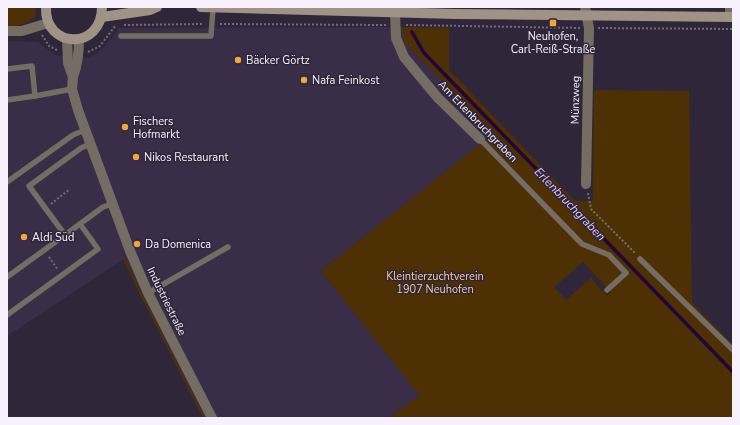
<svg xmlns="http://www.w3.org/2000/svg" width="740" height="425" font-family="'Nunito Sans',sans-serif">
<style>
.built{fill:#392d47}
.green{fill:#4d3104;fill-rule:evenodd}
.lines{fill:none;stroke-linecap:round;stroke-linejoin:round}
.stream{stroke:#24043b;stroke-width:3.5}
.path{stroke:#746c7d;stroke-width:2;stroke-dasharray:2 2;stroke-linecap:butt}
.lane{stroke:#756d64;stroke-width:5.5}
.street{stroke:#756d64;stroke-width:10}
.secondary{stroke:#9e9384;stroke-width:10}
.poi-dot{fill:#efa73d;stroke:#2f2639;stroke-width:1.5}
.labels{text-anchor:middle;stroke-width:3;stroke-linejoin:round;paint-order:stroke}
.poi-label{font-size:11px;fill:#f7f1fe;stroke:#2f2639;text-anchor:start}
.street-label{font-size:11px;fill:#f7f1fe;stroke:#2f2639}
.park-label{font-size:11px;fill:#facb90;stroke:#2f2639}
.water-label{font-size:12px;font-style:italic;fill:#decaf5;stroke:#2f2639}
</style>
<rect width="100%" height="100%" fill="#2f2639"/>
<path class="built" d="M403 27V41L494 133 321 271 420 396 388 418H205L143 296 125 258 7 336V41L38 42 54 54 71 59 87 58 99 52 113 37 118 28Z"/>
<g class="green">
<path d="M7 7H36L35 17C26 23 18 28 7 25Z"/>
<path d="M403 27 449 28V70L575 201H593L594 90 689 91 692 303 733 345V418H388L420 396 321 271 494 133 403 41ZM583 262 611 292 607 296 591 278 566 300 554 287Z"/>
<path d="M125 257 143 296 205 418H203L141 297 123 259Z"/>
</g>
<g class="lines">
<path class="stream" d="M412 32 424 53 733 372"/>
<g class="path">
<path d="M220 24 386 25"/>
<path d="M124 25 204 24"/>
<path d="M406 25 580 28"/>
<path d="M598 28 733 29"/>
<path d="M42 35 49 46 57 50"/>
<path d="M88 52 100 46 116 25"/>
<path d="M588 193 591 209 635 253"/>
<path d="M51 204 70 189"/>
<path d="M49 257 58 270"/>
</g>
<g class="lane">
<path d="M121 36H211L213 8"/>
<path d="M7 69 32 66 35 96"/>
<path d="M7 100 35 96 72 89"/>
<path d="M480 139 582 244 609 255 626 273 607 290"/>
<path d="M90 144 81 148 29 186 65 235 103 207 112 204"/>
<path d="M7 182 73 135 85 130"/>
<path d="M640 259 733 350"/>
<path d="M7 277 65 235"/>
<path d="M148 293 228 247"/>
<path d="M7 315 98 249 80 224"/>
</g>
<g class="street">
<path d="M585 7 589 28 586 184"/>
<path d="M395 12 396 38 404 57 438 98 480 139"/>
<path d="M730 17V7"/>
<path d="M7 31H22L48 23"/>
<path d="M67 39 68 63 73 77 72 89 78 110 130 251 148 293 212 418"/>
<path d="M73 77C78 64 79 53 79 39"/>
</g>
<g class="secondary">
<path d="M46 7C44 49 102 51 102 7"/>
<path d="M201 7 456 14 733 17"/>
<path d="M102 17 150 10 157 7"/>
</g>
</g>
<g class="poi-dot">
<rect x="549" y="19" width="8" height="8" rx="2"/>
<circle cx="238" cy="60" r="4"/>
<circle cx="304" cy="80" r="4"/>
<circle cx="125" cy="127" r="4"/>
<circle cx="136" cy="157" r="4"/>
<circle cx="24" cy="237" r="4"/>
<circle cx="137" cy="244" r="4"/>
</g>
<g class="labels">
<g class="poi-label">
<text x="553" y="40" text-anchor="middle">Neuhofen,<tspan x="553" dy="13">Carl-Reiß-Straße</tspan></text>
<text x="246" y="64">Bäcker Görtz</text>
<text x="312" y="84">Nafa Feinkost</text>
<text x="133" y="125">Fischers<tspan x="133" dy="13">Hofmarkt</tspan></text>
<text x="144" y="161">Nikos Restaurant</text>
<text x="32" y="241">Aldi Süd</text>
<text x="145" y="248">Da Domenica</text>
</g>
<g class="street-label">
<text transform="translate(575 100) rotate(-89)" y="4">Münzweg</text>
<text transform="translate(478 121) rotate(46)" y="4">Am Erlenbruchgraben</text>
<text transform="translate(167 301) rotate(64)" y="4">Industriestraße</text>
</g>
<g class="park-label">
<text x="435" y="280">Kleintierzuchtverein<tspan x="435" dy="13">1907 Neuhofen</tspan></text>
</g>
<g class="water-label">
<text transform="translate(570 204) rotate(46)" y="4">Erlenbruchgraben</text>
</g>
</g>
<rect width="740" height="425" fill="none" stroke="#f7f1fe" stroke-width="16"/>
</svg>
